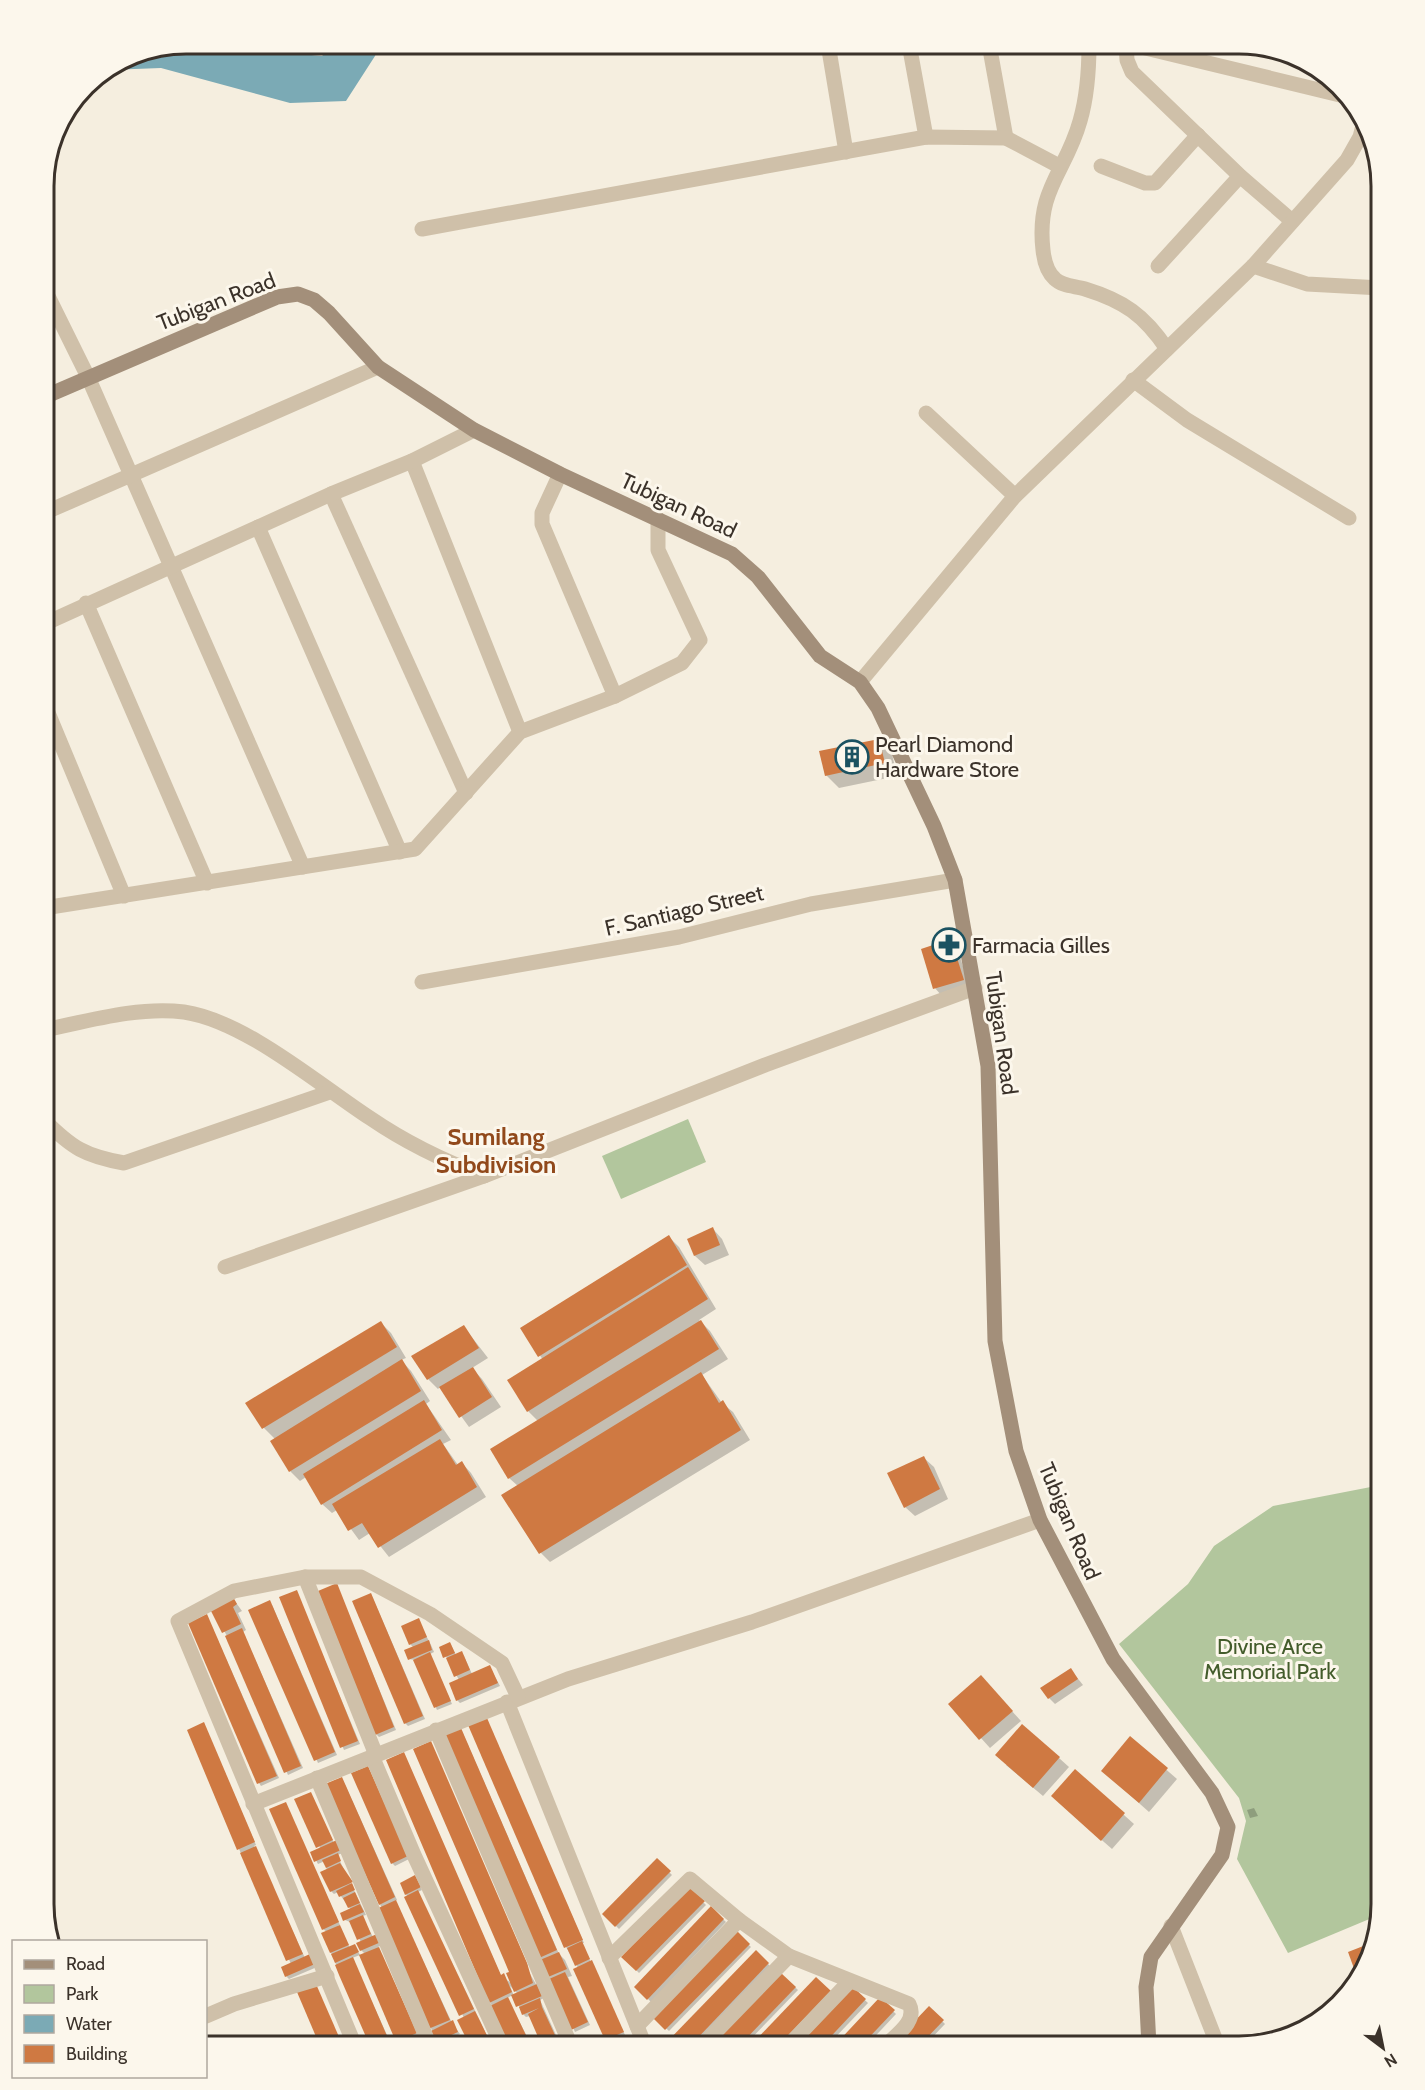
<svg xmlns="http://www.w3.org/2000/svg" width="1425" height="2090" font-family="Cabin,sans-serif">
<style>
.green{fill:#b2c69d}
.water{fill:#7baab5}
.shadow{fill:#0003;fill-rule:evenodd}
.building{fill:#cf7942}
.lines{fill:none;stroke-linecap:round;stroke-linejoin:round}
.street{stroke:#cfc0a9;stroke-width:15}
.secondary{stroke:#a38f7a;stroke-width:15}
.labels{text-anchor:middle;stroke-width:6;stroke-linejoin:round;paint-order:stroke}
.street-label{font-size:22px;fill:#3b322a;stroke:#fcf7ec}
.poi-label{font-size:22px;fill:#3b322a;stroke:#fcf7ec;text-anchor:start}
.park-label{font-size:22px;fill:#435c2b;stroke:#fcf7ec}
.neighbourhood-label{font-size:24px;font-weight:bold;fill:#91491b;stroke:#fcf7ec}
.rim{fill:none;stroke:#3b322a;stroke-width:3}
</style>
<rect width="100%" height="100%" fill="#f5eedf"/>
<g class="green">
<path d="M688 1119 706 1162 621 1199 602 1156Z"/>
<path d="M1381 1485V1905L1379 1915 1288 1953 1237 1859 1246 1821 1239 1798 1119 1644 1188 1584 1214 1546 1273 1506Z"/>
</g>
<path class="water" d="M186 44H237L281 52 322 56 331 48V44H379L375 56 346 101 290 103 161 68 108 70 132 54Z"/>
<g class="shadow">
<path d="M879 741 892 754 897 776 839 788 826 775Z"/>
<path d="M951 941 957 947 969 986 941 995 935 988Z"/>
<path d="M713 1229 722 1239 729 1255 705 1265 695 1256 689 1239Z"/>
<path d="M669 1237 679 1247 716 1309 699 1320 710 1331 728 1359 702 1375 722 1403 733 1412 750 1440 550 1562 541 1553 518 1486 509 1478 538 1421 528 1411 543 1360 522 1328Z"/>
<path d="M381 1323 391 1333 406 1358 401 1360 411 1371 430 1401 426 1404 451 1440 443 1444 458 1465 462 1463 471 1473 486 1497 389 1557 370 1533 359 1540 337 1510 332 1513 322 1504 306 1477 300 1481 290 1471 275 1439 264 1428 247 1403Z"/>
<path d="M464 1327 488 1358 472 1368 482 1379 501 1407 469 1427 440 1387 438 1389 428 1379Z"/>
<path d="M924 1458 934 1467 948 1499 915 1516 905 1507Z"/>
<path d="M336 1585 396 1730 379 1737 376 1734Z"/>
<path d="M296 1592 360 1744 344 1750 281 1598Z"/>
<path d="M371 1594 425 1719 408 1726 405 1723Z"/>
<path d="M232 1597 242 1611 238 1613 246 1630 243 1632 303 1768 288 1775 227 1636 211 1608Z"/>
<path d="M272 1605 337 1755 318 1763 250 1611Z"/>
<path d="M207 1616 279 1778 261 1786 259 1783Z"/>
<path d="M418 1620 431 1645 434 1652 430 1654 452 1704 437 1710 415 1660 409 1659 414 1648 410 1644Z"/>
<path d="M450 1643 456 1655 461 1653 464 1656 472 1674 490 1667 500 1686 460 1703 457 1700 459 1680 441 1647Z"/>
<path d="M1071 1670 1083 1685 1055 1704 1049 1698Z"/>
<path d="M990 1687 1021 1721 990 1748 950 1704Z"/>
<path d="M486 1719 584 1943H582L625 2035 609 2042 578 1968 566 1947Z"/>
<path d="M204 1724 256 1845 254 1846 305 1958 317 1967 289 1979 286 1976 291 1964 239 1849Z"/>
<path d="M461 1729 559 1954 565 1960 572 1976 568 1977 590 2025 575 2032 540 1957Z"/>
<path d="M1131 1739 1177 1779 1149 1812 1103 1771Z"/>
<path d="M430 1743 528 1966 526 1967 544 1998 540 2000 561 2046H543L530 2016 526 2017 523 2014 513 1995 507 1998 532 2046H511L490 2002 403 1753 501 1976 511 1983 512 1972ZM510 1986 518 1994 514 1996Z"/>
<path d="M1059 1758 1069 1767 1043 1796 1006 1765Z"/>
<path d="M368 1768 409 1859 395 1866 392 1863Z"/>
<path d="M1075 1771 1134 1824 1112 1849 1063 1806Z"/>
<path d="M342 1778 397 1900 395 1901 452 2023 460 2034 438 2045 380 1904Z"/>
<path d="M310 1793 334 1843 343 1853 337 1855 366 1915 362 1916 373 1937 382 1945 378 1947 418 2036 415 2038 420 2046H403L398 2041 360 1955 352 1958 392 2046H371L323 1934 327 1932 323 1929 285 1803 340 1925 338 1926 350 1948 354 1946 361 1956 365 1954 361 1950V1942L350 1922 345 1920 351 1910 338 1892 334 1894 331 1891 325 1861 318 1864 312 1853 320 1849Z"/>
<path d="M1254 1808 1258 1816 1250 1818 1247 1810Z"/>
<path d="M657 1860 672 1875 619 1929 604 1914Z"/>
<path d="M415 1877 422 1890 418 1892 492 2046H471L459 2021 464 2018 406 1894Z"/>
<path d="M690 1889 706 1905 639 1973 623 1957Z"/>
<path d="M711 1908 726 1922 651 2002 636 1987Z"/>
<path d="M735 1932 751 1947 669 2031 653 2016Z"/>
<path d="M756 1952 771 1967 694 2046H666Z"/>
<path d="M782 1975 798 1990 744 2046H712Z"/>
<path d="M853 1989 868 2003 827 2046H799Z"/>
<path d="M880 1999 896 2014 866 2046H836Z"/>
<path d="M929 2008 945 2024 924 2046H893Z"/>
</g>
<g class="building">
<path d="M879 739 885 763 825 776 819 751Z"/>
<path d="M951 939 964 980 933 989 921 949Z"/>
<path d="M713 1227 720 1245 694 1256 687 1239Z"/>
<path d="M669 1235 687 1265 538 1357 520 1328Z"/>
<path d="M688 1267 708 1299 527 1412 507 1380Z"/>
<path d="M701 1320 719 1349 508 1479 490 1449Z"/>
<path d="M381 1321 397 1347 262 1429 245 1403Z"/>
<path d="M464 1325 479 1348 427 1380 411 1356Z"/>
<path d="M402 1359 421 1391 289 1472 270 1441Z"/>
<path d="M473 1367 492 1397 459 1418 439 1387Z"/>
<path d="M701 1372 719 1403 723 1400 741 1430 539 1554 501 1495Z"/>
<path d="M424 1400 442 1430 321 1505 303 1474Z"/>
<path d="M440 1439 456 1465 462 1461 477 1487 378 1548 362 1523 348 1531 332 1504Z"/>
<path d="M924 1456 940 1489 904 1508 887 1473Z"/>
<path d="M337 1583 394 1727 375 1735 318 1591Z"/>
<path d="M297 1590 358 1741 340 1748 279 1597Z"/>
<path d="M371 1593 423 1716 404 1724 352 1601Z"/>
<path d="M232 1595 237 1604 233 1607 241 1624 222 1633 209 1607Z"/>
<path d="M270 1600 335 1752 314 1761 248 1610Z"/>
<path d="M207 1614 277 1776 257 1784 188 1623Z"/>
<path d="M419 1618 427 1637 409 1645 401 1626Z"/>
<path d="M242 1628 301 1766 284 1773 225 1636Z"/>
<path d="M429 1640 432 1650 408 1660 404 1650Z"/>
<path d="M450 1642 455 1653 443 1658 439 1647Z"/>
<path d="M462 1651 470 1670 454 1677 446 1658Z"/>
<path d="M430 1652 451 1701 434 1708 413 1660Z"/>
<path d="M490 1665 498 1683 456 1701 449 1683Z"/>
<path d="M1071 1668 1078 1679 1048 1699 1040 1688Z"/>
<path d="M981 1675 1013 1711 979 1740 948 1704Z"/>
<path d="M487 1718 583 1940 564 1948 468 1725Z"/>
<path d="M204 1722 255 1842 237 1850 187 1730Z"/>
<path d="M1022 1724 1060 1757 1033 1788 995 1755Z"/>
<path d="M461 1728 557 1950 539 1958 443 1735Z"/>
<path d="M1130 1736 1168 1768 1139 1803 1101 1771Z"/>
<path d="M431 1741 527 1963 533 1983 514 1992 506 1973 509 1972 504 1960 413 1749Z"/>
<path d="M404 1752 501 1975 504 1973 512 1992 489 2003 386 1760Z"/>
<path d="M368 1766 408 1856 391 1864 351 1773Z"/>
<path d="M1075 1769 1125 1813 1101 1841 1051 1796Z"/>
<path d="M342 1777 395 1897 379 1905 325 1784Z"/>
<path d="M311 1792 333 1840 316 1848 294 1799Z"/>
<path d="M286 1802 339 1922 322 1930 269 1809Z"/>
<path d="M337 1840 341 1850 314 1862 310 1852Z"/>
<path d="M256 1846 303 1954 286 1961 240 1853Z"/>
<path d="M338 1853 341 1861 326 1868 322 1860Z"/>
<path d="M657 1858 671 1871 615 1927 602 1914Z"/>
<path d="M340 1863 353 1882 330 1892 320 1872Z"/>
<path d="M415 1875 421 1887 405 1895 400 1883Z"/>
<path d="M352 1883 355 1890 339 1897 336 1891Z"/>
<path d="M690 1887 705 1901 636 1971 621 1957Z"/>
<path d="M418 1890 474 2009 459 2016 404 1897Z"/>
<path d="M355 1892 360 1903 348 1908 343 1898Z"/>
<path d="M396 1900 450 2020 428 2029 374 1910Z"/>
<path d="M360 1904 364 1912 343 1921 340 1913Z"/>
<path d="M711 1906 724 1919 647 2000 634 1987Z"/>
<path d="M363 1915 371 1934 357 1940 349 1921Z"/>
<path d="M340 1925 349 1945 330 1953 321 1933Z"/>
<path d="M735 1929 750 1944 665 2030 651 2016Z"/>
<path d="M377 1934 381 1942 360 1951 356 1943Z"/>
<path d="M582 1941 590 1959 575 1966 567 1948Z"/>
<path d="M1371 1943 1364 1971 1356 1974 1348 1952Z"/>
<path d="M355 1944 359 1952 335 1963 331 1954Z"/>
<path d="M379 1947 417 2033 396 2042 359 1955Z"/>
<path d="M756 1950 769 1963 731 2003 690 2046H663Z"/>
<path d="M559 1952 567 1969 548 1977 540 1960Z"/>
<path d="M310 1954 315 1964 285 1977 281 1967Z"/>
<path d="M353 1957 387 2036 391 2046H370L339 1975 335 1965Z"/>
<path d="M592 1960 624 2032 605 2040 573 1969Z"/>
<path d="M565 1972 588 2022 571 2030 549 1979Z"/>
<path d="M781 1973 796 1987 739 2046H710Z"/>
<path d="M816 1977 831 1991 778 2046H750Z"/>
<path d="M316 1984 343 2046H320L297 1992Z"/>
<path d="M537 1984 542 1996 516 2007 511 1995Z"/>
<path d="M853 1987 866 1999 822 2046H797Z"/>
<path d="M508 1997 531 2046H509L490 2006Z"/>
<path d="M880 1997 895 2010 861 2046H834Z"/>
<path d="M540 1998 542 2007 560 2046H542L528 2014 539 2008 522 2015 519 2007Z"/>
<path d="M929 2006 944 2020 919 2046H891Z"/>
<path d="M475 2011 480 2021 492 2046H470L457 2020Z"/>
<path d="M453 2020 458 2032 434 2043 429 2032Z"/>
<path d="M416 2037 420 2046H402L401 2044Z"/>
</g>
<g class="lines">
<g class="street">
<path d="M828 44 846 152"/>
<path d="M909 44 926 137"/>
<path d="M989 44 1006 138"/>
<path d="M1089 44C1089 69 1087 97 1080 121 1066 172 1036 189 1043 250 1044 260 1047 272 1055 279 1062 286 1075 286 1085 289 1124 301 1144 315 1167 349"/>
<path d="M1126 44 1127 60 1132 72 1240 176 1292 221"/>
<path d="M1129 44 1344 96"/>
<path d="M1101 166 1145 183H1155L1198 135"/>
<path d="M422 229 926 137 1006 138 1059 166"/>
<path d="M1158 266 1240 176"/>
<path d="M1253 266 1307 284 1381 288"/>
<path d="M44 288 88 377 303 867"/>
<path d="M1133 380 1187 420 1349 518"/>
<path d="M926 413 1015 496"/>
<path d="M412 461 520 732"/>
<path d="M560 474 542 513V524L615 696"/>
<path d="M331 494 466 793"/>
<path d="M44 513 378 367"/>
<path d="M258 527 400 852"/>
<path d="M86 603 207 883"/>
<path d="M44 624 331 494 412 461 474 430"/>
<path d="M860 682 1015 496 1253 266 1347 160 1360 137 1364 122"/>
<path d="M44 703 124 896"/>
<path d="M44 908 415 849 520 732 615 696 682 663 700 640 658 550V519"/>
<path d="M422 982 679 937 811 904 955 880"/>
<path d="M44 1030C88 1021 139 1006 184 1012 245 1021 318 1084 370 1118 405 1142 444 1161 484 1176"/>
<path d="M44 1120C72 1148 85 1156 124 1163L330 1092"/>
<path d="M225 1267 484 1176 765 1065 975 988"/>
<path d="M305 1577 376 1755"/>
<path d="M507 1702 645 2046"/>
<path d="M436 1730 571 2046"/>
<path d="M372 1756 414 1855 502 2046"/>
<path d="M317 1778 430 2046"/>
<path d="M253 1804 568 1679 752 1622 1040 1520"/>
<path d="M1171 1926 1218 2046"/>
<path d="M609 1958 690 1879 739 1920 789 1956 909 2004C918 2021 896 2035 885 2046"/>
<path d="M206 2016 234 2004 327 1976"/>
<path d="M637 2026 739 1920"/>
<path d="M355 2046 178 1621 234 1591 305 1577H361L430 1614 502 1663 518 1697"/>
<path d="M627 2046 642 2040"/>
<path d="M702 2046 789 1956"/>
<path d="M788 2046 849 1982"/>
</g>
<path class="secondary" d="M44 397 277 297 298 294 314 300 329 313 378 367 474 430 560 474 732 554 758 577 820 656 860 682 878 708 934 826 955 880 988 1066 995 1341 1016 1451 1040 1520 1113 1659 1212 1793 1228 1827 1222 1855 1151 1957 1146 1987 1149 2046"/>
</g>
<defs>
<g id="building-ring" transform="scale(1.725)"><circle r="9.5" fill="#fcf7ec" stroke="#1b5261" stroke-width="1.5"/><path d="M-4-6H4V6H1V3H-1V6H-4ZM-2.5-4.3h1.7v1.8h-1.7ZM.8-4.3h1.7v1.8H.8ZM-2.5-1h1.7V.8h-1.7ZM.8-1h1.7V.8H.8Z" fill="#1b5261"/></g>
<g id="pharmacy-ring" transform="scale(1.725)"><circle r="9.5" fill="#fcf7ec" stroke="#1b5261" stroke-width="1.5"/><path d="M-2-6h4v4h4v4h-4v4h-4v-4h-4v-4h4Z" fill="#1b5261"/></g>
</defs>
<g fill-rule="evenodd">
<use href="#building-ring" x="852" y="757"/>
<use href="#pharmacy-ring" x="949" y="945"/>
</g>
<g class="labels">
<g class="street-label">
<text transform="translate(216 301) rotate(-21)" y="8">Tubigan Road</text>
<text transform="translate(679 505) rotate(25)" y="8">Tubigan Road</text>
<text transform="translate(684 910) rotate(-13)" y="8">F. Santiago Street</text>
<text transform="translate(1002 1033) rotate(82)" y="8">Tubigan Road</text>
<text transform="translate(1070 1521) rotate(67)" y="8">Tubigan Road</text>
</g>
<g class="poi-label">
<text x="875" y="752">Pearl Diamond<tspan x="875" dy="25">Hardware Store</tspan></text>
<text x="972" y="953">Farmacia Gilles</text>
</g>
<g class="park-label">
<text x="1270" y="1654">Divine Arce<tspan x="1270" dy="25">Memorial Park</tspan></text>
</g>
<g class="neighbourhood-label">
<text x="496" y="1145">Sumilang<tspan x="496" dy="28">Subdivision</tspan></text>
</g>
</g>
<path d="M0 0H1425V2090H0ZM186 54H1239A132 132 0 0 1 1371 186V1904A132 132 0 0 1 1239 2036H186A132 132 0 0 1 54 1904V186A132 132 0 0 1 186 54Z" fill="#fcf7ec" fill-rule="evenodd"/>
<path class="rim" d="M186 54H1239A132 132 0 0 1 1371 186V1904A132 132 0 0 1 1239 2036H186A132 132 0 0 1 54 1904V186A132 132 0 0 1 186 54Z"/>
<rect x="12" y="1940" width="195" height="138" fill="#fcf7ec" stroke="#afa89e" stroke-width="1.5"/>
<rect x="24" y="1960" width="30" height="9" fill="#a38f7a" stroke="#afa89e" stroke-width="1.5"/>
<text x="66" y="1970" font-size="18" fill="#3b322a">Road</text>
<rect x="24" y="1985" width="30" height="18" fill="#b2c69d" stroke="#afa89e" stroke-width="1.5"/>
<text x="66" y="2000" font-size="18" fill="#3b322a">Park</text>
<rect x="24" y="2015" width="30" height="18" fill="#7baab5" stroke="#afa89e" stroke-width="1.5"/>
<text x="66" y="2030" font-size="18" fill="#3b322a">Water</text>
<rect x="24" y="2045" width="30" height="18" fill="#cf7942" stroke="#afa89e" stroke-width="1.5"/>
<text x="66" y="2060" font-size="18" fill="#3b322a">Building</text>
<g transform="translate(1383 2048) rotate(148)" stroke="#fcf7ec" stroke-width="4.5" paint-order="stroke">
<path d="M0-4.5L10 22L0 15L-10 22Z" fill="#3b322a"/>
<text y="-9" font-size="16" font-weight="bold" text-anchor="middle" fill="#3b322a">N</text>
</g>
</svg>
